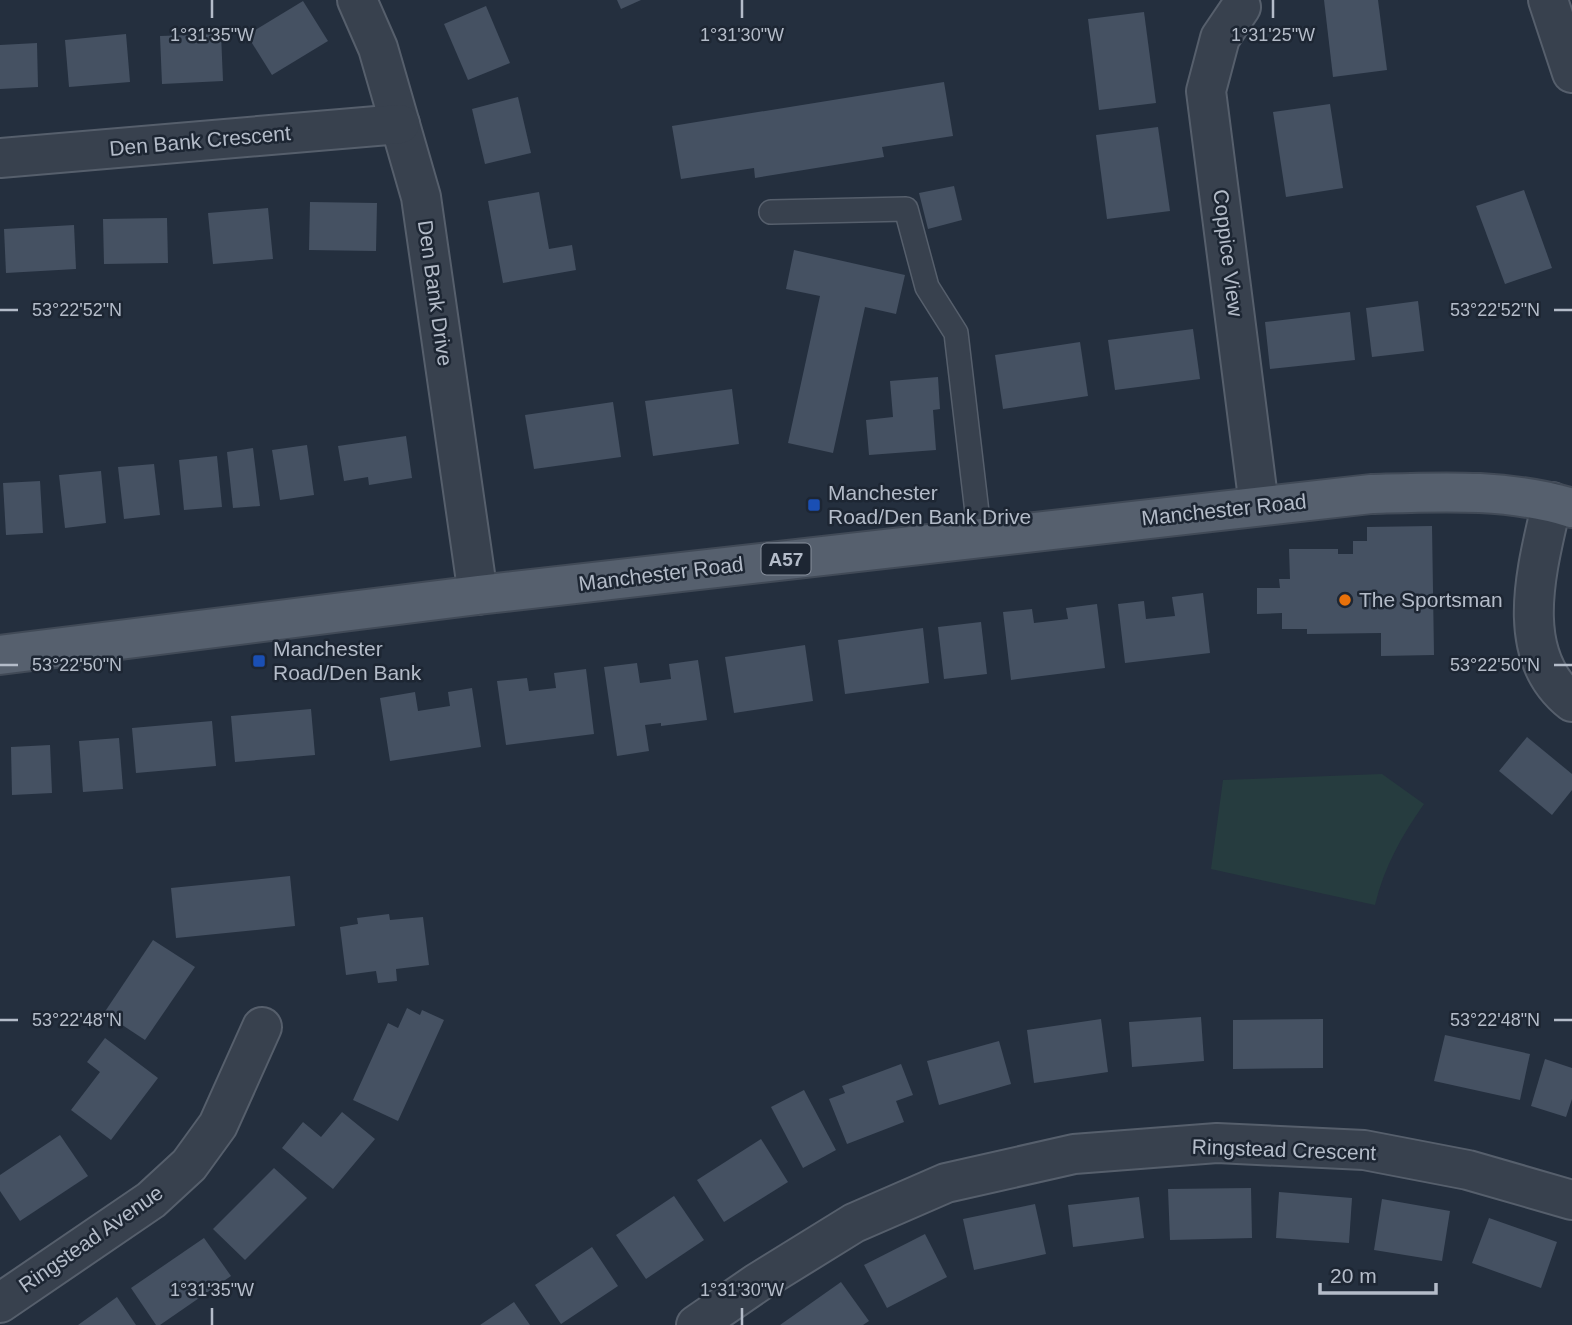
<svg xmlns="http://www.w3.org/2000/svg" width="1572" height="1325" font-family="Arial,sans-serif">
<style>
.green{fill:#263c3f}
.building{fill:#455162}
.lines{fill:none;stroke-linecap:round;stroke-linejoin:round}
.lane-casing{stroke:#565f6c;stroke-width:26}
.street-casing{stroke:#565f6c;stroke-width:42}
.primary-casing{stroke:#414a57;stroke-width:42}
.lane{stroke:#38414e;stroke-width:23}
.street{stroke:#38414e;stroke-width:38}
.primary{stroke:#56606e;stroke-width:38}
.ticks{fill:none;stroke:#b4bcc9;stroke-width:2.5}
.transit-dot{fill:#1a4fb4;stroke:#1d2633;stroke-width:2.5}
.food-dot{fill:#e8710a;stroke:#1d2633;stroke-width:2.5}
.labels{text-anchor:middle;stroke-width:5;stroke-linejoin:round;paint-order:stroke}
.shield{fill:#1d2633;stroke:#878f9c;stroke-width:2}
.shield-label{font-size:19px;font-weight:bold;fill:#b4bcc9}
.street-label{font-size:21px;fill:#b4bcc9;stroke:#1d2633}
.poi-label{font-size:21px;fill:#b4bcc9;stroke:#1d2633;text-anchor:start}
.ticks-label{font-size:18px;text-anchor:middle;fill:#b4bcc9;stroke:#1d2633;stroke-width:5;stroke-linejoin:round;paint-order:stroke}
</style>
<rect width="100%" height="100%" fill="#242f3e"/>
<path class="green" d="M1382 774 1424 804C1402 835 1384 867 1375 905L1211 869 1223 780Z"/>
<g class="building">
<path d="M617 0H641L621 9Z"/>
<path d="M1324 0H1378L1387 70 1333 77Z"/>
<path d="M303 1 328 41 272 75 247 35Z"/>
<path d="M486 6 510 63 468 80 444 24Z"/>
<path d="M1144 12 1156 103 1099 110 1088 19Z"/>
<path d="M126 34 130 82 69 87 65 40Z"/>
<path d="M221 34 223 81 162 84 160 36Z"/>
<path d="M37 43 38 87 0 89V45Z"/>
<path d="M944 82 953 136 882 147 884 157 755 178 754 168 681 179 672 126Z"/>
<path d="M518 97 531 153 485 164 472 109Z"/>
<path d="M1330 104 1343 188 1286 197 1273 112Z"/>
<path d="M1158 127 1170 211 1107 219 1096 135Z"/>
<path d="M954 186 962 220 928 229 919 193Z"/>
<path d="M1524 190 1552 268 1505 284 1476 206Z"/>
<path d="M539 192 549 249 572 245 576 270 503 283 488 201Z"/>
<path d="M310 202 377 203 376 251 309 250Z"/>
<path d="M268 208 273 259 213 264 208 213Z"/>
<path d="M167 218 168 263 104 264 103 219Z"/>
<path d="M74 225 76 269 6 273 4 229Z"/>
<path d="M794 250 905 275 896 314 865 307 833 453 788 443 820 296 786 289Z"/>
<path d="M1418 301 1424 351 1372 357 1366 308Z"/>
<path d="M1350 312 1355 360 1270 369 1265 322Z"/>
<path d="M1193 329 1200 379 1115 390 1108 340Z"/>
<path d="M1080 342 1088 396 1003 409 995 355Z"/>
<path d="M938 377 940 409 933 410 936 450 869 455 866 420 893 417 890 381Z"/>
<path d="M732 389 739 444 653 456 645 401Z"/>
<path d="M613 402 621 457 534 469 525 415Z"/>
<path d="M406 436 412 478 369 485 368 477 344 481 338 446Z"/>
<path d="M307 445 314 495 280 500 272 450Z"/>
<path d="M253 448 260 506 233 508 227 452Z"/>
<path d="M217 456 222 507 184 510 179 460Z"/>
<path d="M154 464 160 515 124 519 118 467Z"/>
<path d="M101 471 106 523 65 528 59 475Z"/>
<path d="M40 481 43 533 6 535 3 483Z"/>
<path d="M1432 526 1434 655 1381 656V633L1307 634V629H1282V613L1257 614V588H1280L1279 579H1290L1289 549H1338V554H1353V541H1367V527Z"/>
<path d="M1203 593 1210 653 1125 663 1118 604 1144 601 1146 619 1175 616 1172 597Z"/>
<path d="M1097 604 1105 668 1011 680 1003 612 1032 609 1034 623 1068 619 1066 608Z"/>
<path d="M981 622 987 674 944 679 938 627Z"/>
<path d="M923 628 929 683 845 694 838 640Z"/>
<path d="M805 645 813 701 734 713 725 657Z"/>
<path d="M698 660 707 720 661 726V723L645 725 649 751 617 756 604 667 637 663 640 683 671 679 669 664Z"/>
<path d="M586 669 594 734 506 745 497 681 527 678 529 691 556 688 554 673Z"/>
<path d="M472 688 481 747 390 761 380 698 415 692 418 711 450 706 448 692Z"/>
<path d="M311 709 315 755 235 762 231 716Z"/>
<path d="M212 721 216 766 136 773 132 728Z"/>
<path d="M1527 737 1572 774V790L1552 815 1499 771Z"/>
<path d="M119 738 123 789 83 792 79 741Z"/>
<path d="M50 745 52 793 12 795 11 747Z"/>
<path d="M290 876 295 926 176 938 171 888Z"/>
<path d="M389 914 390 920 423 917 429 965 396 969 397 981 378 983 376 971 346 975 340 927 358 924 357 918Z"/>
<path d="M153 940 195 967 145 1040 104 1013Z"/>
<path d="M407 1008 420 1015 422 1010 444 1020 398 1121 353 1100 388 1023 398 1028Z"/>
<path d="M1201 1017 1204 1061 1132 1067 1129 1022Z"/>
<path d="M1101 1019 1108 1072 1034 1083 1027 1030Z"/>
<path d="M1323 1019V1068L1233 1069V1020Z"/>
<path d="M1445 1035 1530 1054 1520 1100 1434 1081Z"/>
<path d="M105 1038 158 1078 111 1140 71 1110 100 1072 87 1062Z"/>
<path d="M999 1041 1011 1084 939 1105 927 1061Z"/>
<path d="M1545 1059 1572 1068V1099L1566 1117 1531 1106Z"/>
<path d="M901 1064 913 1095 896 1101 904 1122 847 1144 829 1099 845 1093 842 1086Z"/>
<path d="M804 1090 836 1150 803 1168 771 1107Z"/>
<path d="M342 1112 375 1139 333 1189 282 1148 303 1122 321 1137Z"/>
<path d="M60 1135 88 1176 20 1221 0 1191V1175Z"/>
<path d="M761 1139 788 1182 724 1222 697 1180Z"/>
<path d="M274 1168 307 1198 245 1260 213 1229Z"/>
<path d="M1251 1188 1252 1238 1170 1240 1168 1189Z"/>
<path d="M1279 1192 1352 1198 1349 1243 1276 1238Z"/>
<path d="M674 1196 704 1240 646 1279 616 1235Z"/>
<path d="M1139 1197 1144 1238 1073 1247 1068 1205Z"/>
<path d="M1382 1199 1450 1211 1442 1261 1374 1250Z"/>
<path d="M1035 1204 1046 1254 974 1270 963 1219Z"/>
<path d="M1489 1218 1557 1242 1541 1288 1472 1263Z"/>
<path d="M925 1234 947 1277 887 1308 864 1265Z"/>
<path d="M204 1238 231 1276 160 1325H156L131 1288Z"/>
<path d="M592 1247 618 1286 561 1324 535 1285Z"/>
<path d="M841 1282 869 1321 863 1325H780Z"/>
<path d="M117 1297 136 1325H78Z"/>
<path d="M514 1302 530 1325H480L483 1323Z"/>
</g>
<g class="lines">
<g class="lane-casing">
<path id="lane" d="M771 212 906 209 927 287 956 333 980 538"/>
</g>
<g class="street-casing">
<g id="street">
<path d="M357 0 378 48 421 197 478 595"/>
<path d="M1548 0 1572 73"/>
<path d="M1241 7 1220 38 1206 91 1259 506"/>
<path d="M0 158 400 124"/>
<path d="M1552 502C1538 565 1511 654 1572 702"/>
<path d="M0 1303 151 1200 189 1165 218 1125 262 1027"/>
<path d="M696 1325 757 1283 854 1223 946 1183 1074 1154 1217 1143 1364 1150 1468 1170 1572 1200"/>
</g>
</g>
<g class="primary-casing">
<path id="primary" d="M0 655 478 595 1371 494C1438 492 1507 488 1572 508"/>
</g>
<use href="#lane" class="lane"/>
<use href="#street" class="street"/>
<use href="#primary" class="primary"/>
</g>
<path class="ticks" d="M212 0V18M742 0V18M1273 0V18M0 310H18M1554 310H1572M0 665H18M1554 665H1572M0 1020H18M1554 1020H1572M212 1308V1325M742 1308V1325"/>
<g class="transit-dot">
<rect x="807" y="498" width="14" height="14" rx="3.5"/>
<rect x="252" y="654" width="14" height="14" rx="3.5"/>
</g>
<circle class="food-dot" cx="1345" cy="600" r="7"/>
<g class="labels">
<rect class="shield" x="761.5" y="543.5" width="49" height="31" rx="5"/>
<g class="shield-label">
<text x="786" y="566">A57</text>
</g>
<g class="street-label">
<text transform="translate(200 141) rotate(-5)" y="7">Den Bank Crescent</text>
<text transform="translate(1228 253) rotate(83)" y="7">Coppice View</text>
<text transform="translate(435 293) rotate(82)" y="7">Den Bank Drive</text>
<text transform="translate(1224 510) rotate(-6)" y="7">Manchester Road</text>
<text transform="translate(661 574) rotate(-7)" y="7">Manchester Road</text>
<text transform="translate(1284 1150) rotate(2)" y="7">Ringstead Crescent</text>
<text transform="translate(91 1239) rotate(-35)" y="7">Ringstead Avenue</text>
</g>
<g class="poi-label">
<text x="828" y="500">Manchester<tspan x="828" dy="24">Road/Den Bank Drive</tspan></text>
<text x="1359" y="607">The Sportsman</text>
<text x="273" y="656">Manchester<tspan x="273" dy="24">Road/Den Bank</tspan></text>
</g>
</g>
<g class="ticks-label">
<text x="212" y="41">1°31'35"W</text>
<text x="742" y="41">1°31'30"W</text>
<text x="1273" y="41">1°31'25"W</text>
<text x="77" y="316">53°22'52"N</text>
<text x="1495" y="316">53°22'52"N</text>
<text x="77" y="671">53°22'50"N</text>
<text x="1495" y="671">53°22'50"N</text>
<text x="77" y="1026">53°22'48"N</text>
<text x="1495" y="1026">53°22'48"N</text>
<text x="212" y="1296">1°31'35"W</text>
<text x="742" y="1296">1°31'30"W</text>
</g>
<path d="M1320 1283v10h116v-10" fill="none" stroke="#b4bcc9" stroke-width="3.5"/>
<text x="1330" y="1283" font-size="21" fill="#b4bcc9" stroke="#1d2633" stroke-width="5" paint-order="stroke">20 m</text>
</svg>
